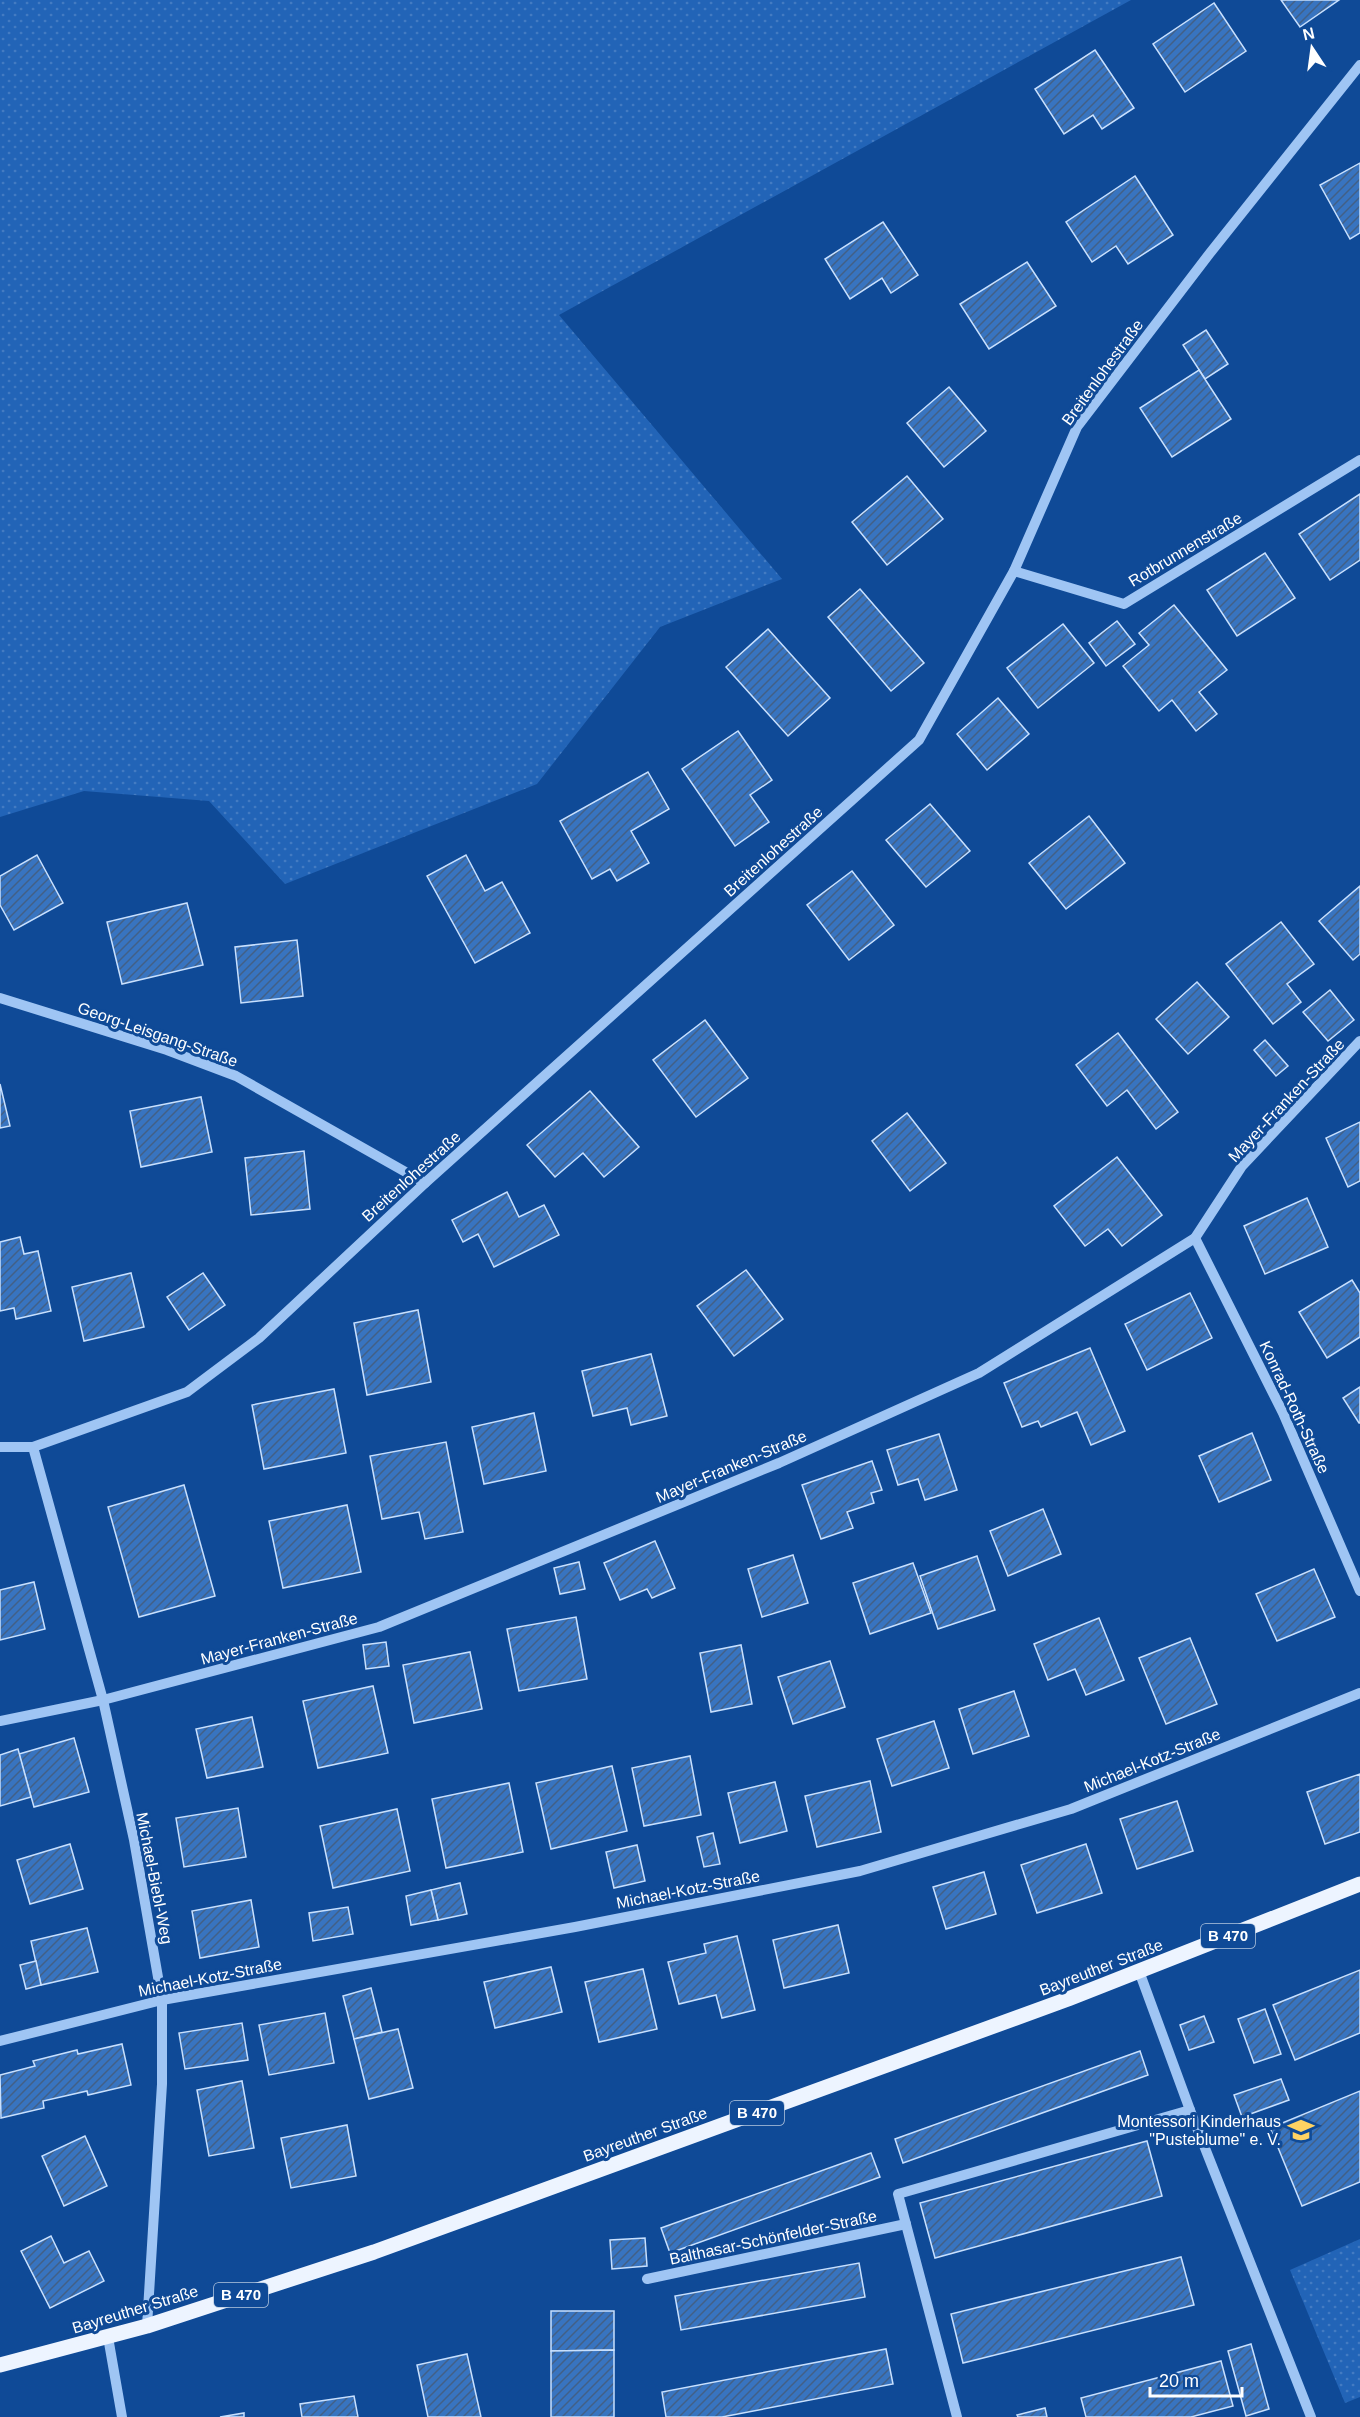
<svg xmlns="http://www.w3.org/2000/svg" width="1360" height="2417" font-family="Arial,sans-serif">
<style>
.grass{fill:url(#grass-dots)}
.building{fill:url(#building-hatch);stroke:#c8e0fe;stroke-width:1.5}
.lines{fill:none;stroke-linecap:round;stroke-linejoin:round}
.minor{stroke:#9fc5f4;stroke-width:10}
.major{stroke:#edf4ff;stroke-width:15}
.labels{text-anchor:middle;stroke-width:6;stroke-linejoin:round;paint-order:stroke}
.shield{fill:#0f4a97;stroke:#b7c9e0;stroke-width:1.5}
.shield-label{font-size:15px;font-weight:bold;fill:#fff}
.street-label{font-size:16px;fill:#fff;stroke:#0f4a97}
.poi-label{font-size:16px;fill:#fff;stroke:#0f4a97;text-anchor:end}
</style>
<defs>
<pattern id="grass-dots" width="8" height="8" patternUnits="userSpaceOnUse" patternTransform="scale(1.5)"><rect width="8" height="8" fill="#2264b7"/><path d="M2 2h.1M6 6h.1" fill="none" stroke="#437bc2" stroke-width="1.8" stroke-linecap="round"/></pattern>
<pattern id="building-hatch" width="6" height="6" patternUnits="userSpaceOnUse" patternTransform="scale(1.5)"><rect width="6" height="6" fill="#3874c0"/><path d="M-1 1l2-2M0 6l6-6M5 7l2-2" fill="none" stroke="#426086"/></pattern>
</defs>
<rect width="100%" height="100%" fill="#0f4a97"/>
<g class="grass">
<path d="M0 0H1131L559 315 782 579 660 627 537 784 285 884 209 801 84 791 0 817Z"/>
<path d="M1360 2239V2397L1345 2403 1290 2270Z"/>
</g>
<g class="building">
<path d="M1281 0H1339L1300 27Z"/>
<path d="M1214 3 1246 51 1185 92 1153 44Z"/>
<path d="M1095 50 1134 108 1102 129 1093 115 1064 134 1035 89Z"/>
<path d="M1360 163V233L1350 239 1320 185Z"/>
<path d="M1135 176 1173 235 1128 264 1116 246 1092 262 1066 222Z"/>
<path d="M883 222 918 275 891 293 882 278 850 299 825 259Z"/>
<path d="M1027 262 1056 306 989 349 960 304Z"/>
<path d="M1206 330 1228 364 1205 379 1183 345Z"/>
<path d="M1199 370 1231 419 1172 457 1140 408Z"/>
<path d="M949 387 986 431 944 467 907 423Z"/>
<path d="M907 476 943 519 887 565 852 522Z"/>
<path d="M1360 494V560L1330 580 1299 534Z"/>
<path d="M1265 553 1295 598 1237 636 1207 590Z"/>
<path d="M860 589 924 663 891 691 828 617Z"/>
<path d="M1174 605 1227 670 1199 692 1217 714 1196 731 1172 700 1159 711 1123 666 1149 645 1139 633Z"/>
<path d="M1117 621 1135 644 1106 666 1089 643Z"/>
<path d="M1063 624 1094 663 1038 708 1007 668Z"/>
<path d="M768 629 830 698 788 736 726 667Z"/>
<path d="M998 698 1029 734 987 770 957 734Z"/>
<path d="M738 731 772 780 750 795 769 822 735 846 682 769Z"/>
<path d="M648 772 669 809 631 831 649 863 617 881 610 869 592 879 560 821Z"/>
<path d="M930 804 970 851 926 887 886 840Z"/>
<path d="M1089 816 1125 863 1066 909 1029 863Z"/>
<path d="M37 855 63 903 14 930 0 905V876Z"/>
<path d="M466 855 485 891 502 882 530 933 475 963 427 876Z"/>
<path d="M852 871 894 925 849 960 807 905Z"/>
<path d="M1360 886V954L1353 960 1319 921Z"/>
<path d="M187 903 203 965 122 984 107 922Z"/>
<path d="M1281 922 1314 964 1287 984 1301 1002 1273 1024 1226 964Z"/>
<path d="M297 940 303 996 241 1003 235 947Z"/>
<path d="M1197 982 1229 1017 1188 1054 1156 1019Z"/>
<path d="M1330 990 1354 1020 1328 1041 1303 1012Z"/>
<path d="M705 1020 748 1078 696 1117 653 1060Z"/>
<path d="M1118 1033 1178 1112 1156 1129 1127 1090 1107 1106 1076 1065Z"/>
<path d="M1265 1040 1288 1066 1276 1076 1254 1050Z"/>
<path d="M0 1084 10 1126 0 1128Z"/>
<path d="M590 1091 639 1147 604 1177 583 1153 555 1177 527 1145Z"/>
<path d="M201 1097 212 1152 141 1167 130 1111Z"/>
<path d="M907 1113 946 1163 910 1191 872 1141Z"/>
<path d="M1360 1122V1181L1348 1187 1326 1138Z"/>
<path d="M304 1151 310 1209 251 1215 245 1158Z"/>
<path d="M1117 1157 1162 1215 1122 1246 1108 1229 1085 1246 1054 1206Z"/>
<path d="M507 1192 519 1217 544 1205 559 1235 494 1267 478 1234 463 1242 452 1220Z"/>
<path d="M1307 1198 1328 1247 1265 1274 1244 1226Z"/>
<path d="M20 1237 24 1254 38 1251 51 1311 16 1319 14 1308 0 1311V1242Z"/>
<path d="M746 1270 783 1319 734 1356 697 1306Z"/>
<path d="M131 1273 144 1327 84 1341 72 1287Z"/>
<path d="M203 1273 225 1305 189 1330 167 1297Z"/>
<path d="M1352 1280 1360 1293V1337L1327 1358 1299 1312Z"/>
<path d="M1190 1293 1212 1338 1147 1370 1125 1324Z"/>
<path d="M418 1310 431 1382 367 1395 354 1323Z"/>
<path d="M1090 1348 1125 1431 1091 1445 1077 1412 1041 1427 1038 1421 1022 1427 1004 1383Z"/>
<path d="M651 1354 667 1416 631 1425 627 1408 593 1416 582 1371Z"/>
<path d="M1360 1387V1423H1359L1343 1398Z"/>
<path d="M334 1389 346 1453 264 1469 252 1405Z"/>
<path d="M534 1413 546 1471 484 1484 472 1427Z"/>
<path d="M1252 1433 1271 1480 1219 1502 1199 1456Z"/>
<path d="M939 1434 957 1490 925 1500 918 1479 898 1485 887 1450Z"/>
<path d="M446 1442 463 1532 425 1539 419 1512 382 1519 370 1456Z"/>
<path d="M872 1461 882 1490 871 1493 874 1503 847 1512 853 1528 821 1539 802 1485Z"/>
<path d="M184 1485 215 1596 139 1617 108 1507Z"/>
<path d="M347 1505 361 1572 283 1588 269 1521Z"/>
<path d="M1043 1509 1061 1554 1008 1576 990 1531Z"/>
<path d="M655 1541 675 1588 652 1598 647 1589 620 1600 604 1563Z"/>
<path d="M793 1555 808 1603 762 1617 748 1569Z"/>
<path d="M977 1556 995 1610 938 1629 920 1576Z"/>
<path d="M579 1562 585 1589 560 1594 554 1568Z"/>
<path d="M913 1563 931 1613 870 1634 853 1583Z"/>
<path d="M1314 1569 1335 1617 1277 1641 1256 1594Z"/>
<path d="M34 1582 45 1629 0 1640V1590Z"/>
<path d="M576 1617 587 1679 519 1691 507 1629Z"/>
<path d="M1099 1618 1124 1680 1086 1695 1075 1669 1048 1680 1034 1644Z"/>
<path d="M1190 1638 1217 1704 1166 1724 1139 1658Z"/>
<path d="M386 1642 389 1666 366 1669 363 1645Z"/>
<path d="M741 1645 752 1704 711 1712 700 1653Z"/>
<path d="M470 1652 482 1709 414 1723 403 1665Z"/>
<path d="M830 1661 845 1707 793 1724 778 1677Z"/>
<path d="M373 1686 388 1753 318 1768 303 1701Z"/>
<path d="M1014 1691 1029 1736 973 1754 959 1709Z"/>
<path d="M252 1717 263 1767 207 1778 196 1729Z"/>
<path d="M934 1721 949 1768 892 1786 877 1739Z"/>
<path d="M74 1738 89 1792 34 1807 19 1754Z"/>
<path d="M18 1749 31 1797 0 1806V1755Z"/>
<path d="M690 1756 701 1815 644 1826 632 1768Z"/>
<path d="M612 1766 627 1831 551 1849 536 1783Z"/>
<path d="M1360 1774V1832L1325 1844 1307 1792Z"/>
<path d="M870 1781 881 1832 817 1847 805 1796Z"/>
<path d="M775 1782 787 1831 740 1843 728 1793Z"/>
<path d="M509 1783 523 1852 446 1868 432 1799Z"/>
<path d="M1177 1801 1193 1851 1137 1869 1120 1819Z"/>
<path d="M238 1808 246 1857 184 1867 176 1818Z"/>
<path d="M397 1809 410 1871 333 1888 320 1826Z"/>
<path d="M713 1833 720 1864 704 1867 697 1837Z"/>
<path d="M70 1844 83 1889 30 1904 17 1860Z"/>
<path d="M1086 1844 1102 1893 1037 1913 1021 1865Z"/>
<path d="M637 1845 645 1881 614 1888 606 1852Z"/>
<path d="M984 1872 996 1914 946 1929 933 1887Z"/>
<path d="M460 1883 467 1914 438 1920 431 1890Z"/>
<path d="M431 1890 438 1920 411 1925 406 1896Z"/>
<path d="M251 1900 259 1947 200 1958 192 1911Z"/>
<path d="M348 1907 353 1934 313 1941 309 1913Z"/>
<path d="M838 1925 849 1973 784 1988 773 1940Z"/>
<path d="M87 1928 98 1972 41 1985 31 1941Z"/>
<path d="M737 1936 755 2010 722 2018 716 1995 679 2004 668 1962 706 1953 704 1944Z"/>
<path d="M36 1961 41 1985 26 1989 20 1965Z"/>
<path d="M551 1967 562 2012 495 2028 484 1982Z"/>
<path d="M643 1969 657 2029 599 2042 585 1982Z"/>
<path d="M1360 1970V2033L1295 2060 1273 2005Z"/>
<path d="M371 1988 382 2032 354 2039 343 1996Z"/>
<path d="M1265 2009 1281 2054 1254 2063 1238 2019Z"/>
<path d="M325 2013 334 2063 269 2075 259 2025Z"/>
<path d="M1204 2016 1214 2042 1189 2050 1180 2025Z"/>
<path d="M242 2023 248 2060 185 2069 179 2033Z"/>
<path d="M398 2029 413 2088 369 2099 354 2039Z"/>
<path d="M122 2044 131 2085 88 2095 87 2091 43 2101 44 2108 1 2118 0 2075 35 2066 33 2061 77 2050 78 2054Z"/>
<path d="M1140 2051 1148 2075 903 2163 895 2139Z"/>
<path d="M1281 2079 1289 2100 1242 2117 1234 2095Z"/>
<path d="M242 2081 254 2148 209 2156 197 2090Z"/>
<path d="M1360 2091V2182L1302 2206 1270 2128Z"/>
<path d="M347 2125 356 2176 291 2188 281 2138Z"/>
<path d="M85 2136 107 2186 64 2206 42 2156Z"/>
<path d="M1147 2141 1162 2196 935 2258 920 2203Z"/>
<path d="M871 2153 880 2177 670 2253 661 2228Z"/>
<path d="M51 2236 64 2263 89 2251 104 2281 50 2308 21 2251Z"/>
<path d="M645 2238 647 2266 612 2269 610 2240Z"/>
<path d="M1181 2257 1194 2305 963 2363 951 2314Z"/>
<path d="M859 2263 865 2297 681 2330 675 2296Z"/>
<path d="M551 2311H614V2350L551 2351Z"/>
<path d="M1251 2344 1269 2409 1246 2416 1228 2351Z"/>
<path d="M886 2349 893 2384 722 2417H666L662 2392Z"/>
<path d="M614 2350V2417H551V2351Z"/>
<path d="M467 2354 481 2417H428L417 2365Z"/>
<path d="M1221 2361 1233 2406 1191 2417H1086L1081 2398Z"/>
<path d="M354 2396 358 2417H302L300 2404Z"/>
<path d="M1045 2408 1047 2417H1018L1017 2415Z"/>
<path d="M244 2413V2417H220Z"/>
</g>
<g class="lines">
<g class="minor">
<path d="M1014 571 1124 604 1360 460"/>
<path d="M0 998 167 1050 236 1076 425 1183"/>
<path d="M1195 1238 1283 1413 1360 1591"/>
<path d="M0 1447H33L187 1392 259 1338 425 1183 919 740 1014 571 1077 427 1210 253 1360 65"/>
<path d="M33 1447 103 1700 134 1840 162 2000V2084L147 2326"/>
<path d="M0 1721 103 1700 379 1627 779 1463 979 1373 1195 1238 1242 1166 1360 1041"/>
<path d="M1139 1971 1190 2110 1311 2417"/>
<path d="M0 2041 162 2000 575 1927 860 1871 1071 1809 1360 1693"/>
<path d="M647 2279 906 2224"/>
<path d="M108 2337 122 2417"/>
<path d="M957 2417 898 2194 1190 2110"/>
</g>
<path class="major" d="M0 2365 147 2326 374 2252 1068 1999 1360 1884"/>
</g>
<defs>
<g id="school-bare" transform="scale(2.07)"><path d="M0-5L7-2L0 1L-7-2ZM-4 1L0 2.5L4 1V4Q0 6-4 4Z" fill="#ffd363" stroke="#0f4a97" stroke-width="2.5" paint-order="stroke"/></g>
</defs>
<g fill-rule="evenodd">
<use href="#school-bare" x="1301" y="2130"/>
</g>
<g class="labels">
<g class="shield">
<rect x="1201" y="1924" width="54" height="24" rx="4.5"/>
<rect x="730" y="2101" width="54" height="24" rx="4.5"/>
<rect x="214" y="2283" width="54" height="24" rx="4.5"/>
</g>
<g class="shield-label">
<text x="1228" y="1941">B 470</text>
<text x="757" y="2118">B 470</text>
<text x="241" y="2300">B 470</text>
</g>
<g class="street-label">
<text transform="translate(1102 372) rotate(-54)" y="6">Breitenlohestraße</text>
<text transform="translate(1185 549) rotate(-31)" y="6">Rotbrunnenstraße</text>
<text transform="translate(773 851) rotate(-42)" y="6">Breitenlohestraße</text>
<text transform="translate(158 1034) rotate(19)" y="6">Georg-Leisgang-Straße</text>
<text transform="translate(1286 1100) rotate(-47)" y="6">Mayer-Franken-Straße</text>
<text transform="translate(411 1176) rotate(-42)" y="6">Breitenlohestraße</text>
<text transform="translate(1295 1407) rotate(65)" y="6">Konrad-Roth-Straße</text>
<text transform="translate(731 1466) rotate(-23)" y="6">Mayer-Franken-Straße</text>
<text transform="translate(279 1638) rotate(-15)" y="6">Mayer-Franken-Straße</text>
<text transform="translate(1152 1760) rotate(-22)" y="6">Michael-Kotz-Straße</text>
<text transform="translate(155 1878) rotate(79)" y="6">Michael-Biebl-Weg</text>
<text transform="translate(688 1889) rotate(-11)" y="6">Michael-Kotz-Straße</text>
<text transform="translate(1101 1967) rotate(-21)" y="6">Bayreuther Straße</text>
<text transform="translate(210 1977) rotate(-11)" y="6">Michael-Kotz-Straße</text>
<text transform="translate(645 2134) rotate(-20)" y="6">Bayreuther Straße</text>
<text transform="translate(773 2237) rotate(-12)" y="6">Balthasar-Schönfelder-Straße</text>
<text transform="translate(135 2309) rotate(-17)" y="6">Bayreuther Straße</text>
</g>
<g class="poi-label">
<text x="1281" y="2127">Montessori Kinderhaus<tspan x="1281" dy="18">"Pusteblume" e. V.</tspan></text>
</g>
</g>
<g transform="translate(1312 48) rotate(347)" stroke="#0f4a97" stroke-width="4.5" paint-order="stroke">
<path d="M0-4.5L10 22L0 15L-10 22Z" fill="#ffffff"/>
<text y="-9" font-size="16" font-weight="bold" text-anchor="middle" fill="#ffffff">N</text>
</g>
<path d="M1150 2387v9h92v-9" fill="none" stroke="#ffffff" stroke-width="3"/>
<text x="1159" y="2387" font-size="18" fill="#ffffff" stroke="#0f4a97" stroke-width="4.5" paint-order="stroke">20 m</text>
</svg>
